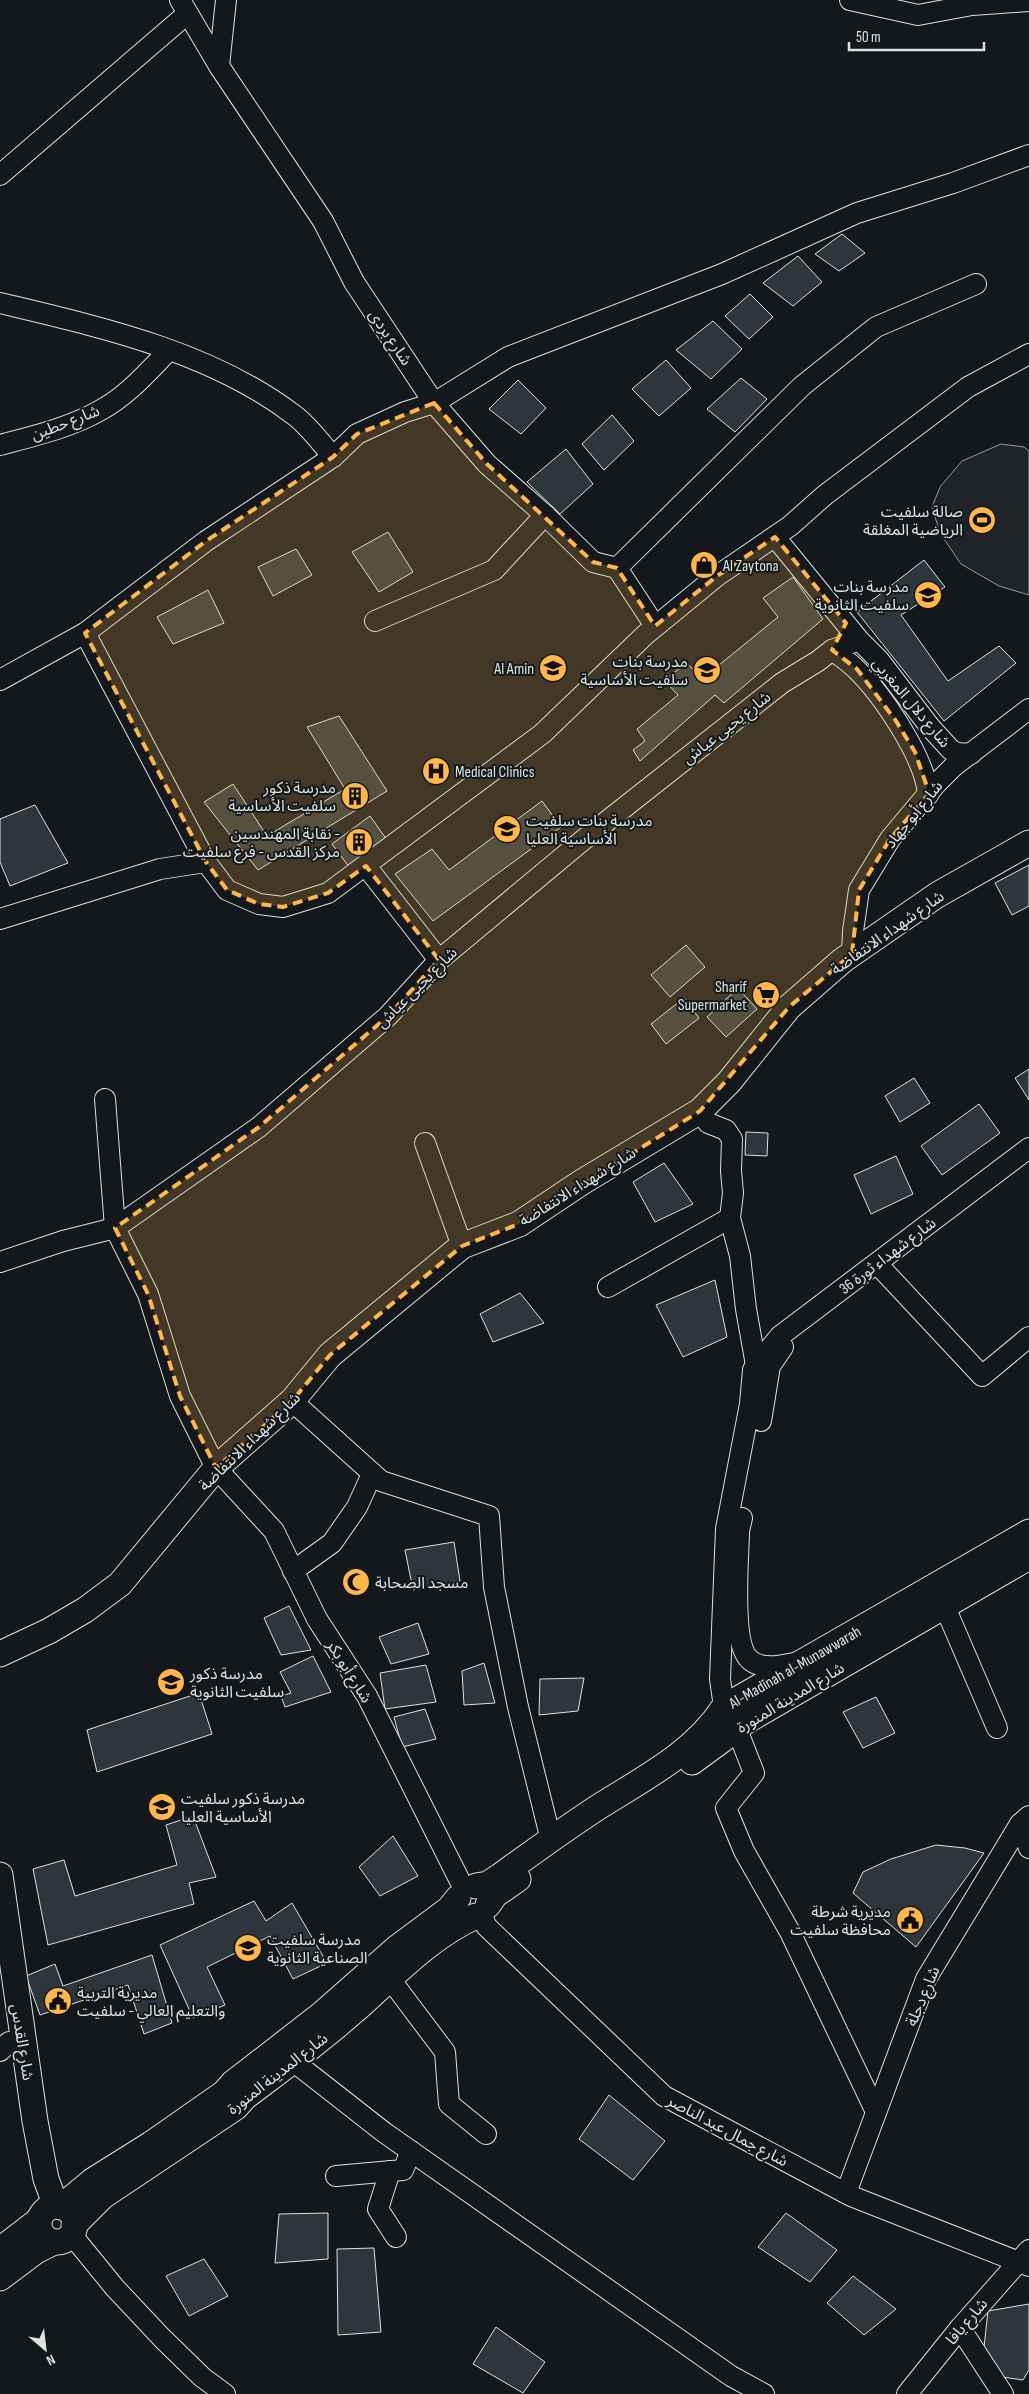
<svg xmlns="http://www.w3.org/2000/svg" width="1029" height="2394" font-family="'Sofia Sans Condensed','Noto Sans Arabic',sans-serif">
<style>
.green{fill:#202428;stroke:#939e99}
.building{fill:#2c363c;stroke:#d8e6dc}
.lines{fill:none;stroke-linecap:round;stroke-linejoin:round}
.minor-casing{stroke:#d8e6dc;stroke-width:22}
.major-casing{stroke:#d8e6dc;stroke-width:27}
.minor{stroke:#14181c;stroke-width:20}
.major{stroke:#14181c;stroke-width:25}
.marked{fill:#ffb74d;fill-opacity:0.2;stroke:#ffb74d;stroke-width:4;stroke-dasharray:10 6;stroke-linejoin:round}
.labels{text-anchor:middle;stroke-width:4;stroke-linejoin:round;paint-order:stroke}
.street-label{font-size:16px;fill:#d8e6dc;stroke:#14181c}
.poi-label{font-size:16px;fill:#d8e6dc;stroke:#14181c;text-anchor:end}
</style>
<rect width="100%" height="100%" fill="#14181c"/>
<path class="green" d="M1001 444 1024 447 1029 451V595L999 586 961 564 940 533 932 507 940 487 962 461Z"/>
<g class="building">
<path d="M842 234 865 253 839 271 815 254Z"/>
<path d="M798 256 822 282 793 306 763 283Z"/>
<path d="M750 294 773 317 749 339 725 316Z"/>
<path d="M713 321 742 349 711 379 676 350Z"/>
<path d="M666 360 691 388 659 416 632 389Z"/>
<path d="M741 378 767 399 735 432 707 409Z"/>
<path d="M518 380 546 408 521 434 489 409Z"/>
<path d="M612 415 634 441 604 470 582 444Z"/>
<path d="M566 449 593 484 560 514 527 482Z"/>
<path d="M388 532 413 572 379 592 352 552Z"/>
<path d="M296 549 312 575 273 596 258 567Z"/>
<path d="M924 560 945 587 901 615 948 681 999 646 1016 663 944 721 857 612Z"/>
<path d="M793 577 823 619 724 703 715 695 640 761 633 750 645 741 637 729 678 695 664 680 687 663 702 679 778 617 763 598Z"/>
<path d="M208 590 224 623 173 644 157 617Z"/>
<path d="M339 716 387 791 258 870 204 802 233 784 267 836 345 789 307 727Z"/>
<path d="M542 801 561 827 433 921 395 874 432 849 449 870Z"/>
<path d="M35 805 68 863 10 886 0 862V819Z"/>
<path d="M370 816 387 840 349 867 332 844Z"/>
<path d="M1029 865V906L1012 915 995 883Z"/>
<path d="M686 945 705 967 670 997 651 975Z"/>
<path d="M738 988 757 1009 726 1037 707 1017Z"/>
<path d="M684 998 699 1018 666 1044 651 1024Z"/>
<path d="M1029 1069V1100L1015 1078Z"/>
<path d="M914 1078 930 1103 900 1122 885 1096Z"/>
<path d="M979 1104 1000 1133 942 1175 921 1146Z"/>
<path d="M746 1132 768 1133 767 1156 745 1155Z"/>
<path d="M896 1156 913 1194 871 1214 854 1175Z"/>
<path d="M664 1163 693 1204 655 1222 633 1182Z"/>
<path d="M715 1280 727 1337 683 1357 656 1305Z"/>
<path d="M520 1293 544 1323 493 1342 480 1314Z"/>
<path d="M454 1542 460 1581 413 1590 405 1550Z"/>
<path d="M289 1606 311 1650 281 1655 264 1618Z"/>
<path d="M418 1623 429 1654 391 1664 379 1637Z"/>
<path d="M313 1656 331 1692 285 1707 281 1696 291 1693 280 1672Z"/>
<path d="M484 1663 495 1703 464 1705 462 1671Z"/>
<path d="M426 1665 436 1702 385 1709 380 1673Z"/>
<path d="M584 1678 578 1711 539 1715 540 1679Z"/>
<path d="M199 1693 212 1734 97 1772 87 1730Z"/>
<path d="M876 1697 895 1733 863 1748 843 1712Z"/>
<path d="M425 1709 436 1739 402 1747 394 1717Z"/>
<path d="M193 1816 216 1877 189 1883 194 1904 48 1945 33 1869 64 1860 75 1896 177 1865 166 1825Z"/>
<path d="M393 1836 418 1876 380 1896 359 1867Z"/>
<path d="M936 1845 965 1848 984 1853 916 1947 853 1893 863 1872 891 1859Z"/>
<path d="M254 1901 266 1921 292 1903 327 1963 293 1979 270 1936 207 1967 225 2005 193 2018 160 1945Z"/>
<path d="M152 1955 172 2023 144 2034 128 1985 40 2015 26 1976 55 1964 63 1986Z"/>
<path d="M609 2095 665 2141 633 2180 579 2139Z"/>
<path d="M328 2213V2259L275 2263 279 2214Z"/>
<path d="M786 2213 837 2250 810 2282 758 2247Z"/>
<path d="M374 2248 381 2332 338 2335 337 2249Z"/>
<path d="M204 2259 228 2296 189 2316 166 2276Z"/>
<path d="M853 2276 896 2309 864 2335 827 2303Z"/>
<path d="M1029 2304V2370L1023 2380 981 2374 988 2311Z"/>
<path d="M496 2327 545 2362 523 2393 473 2364Z"/>
</g>
<g class="lines">
<g class="minor-casing">
<g id="minor">
<path d="M180 0 219 66 323 221 354 282 434 403 487 464 545 515 593 562 617 568 655 626"/>
<path d="M850 0 918 15 972 5 1029 1"/>
<path d="M219 66 226 0"/>
<path d="M0 175 187 14"/>
<path d="M0 303C100 327 210 351 294 415 309 426 321 443 333 457"/>
<path d="M0 445C33 436 69 428 99 411 126 397 148 372 169 350"/>
<path d="M775 537 859 640 879 660 930 727 951 750 957 753 971 754"/>
<path d="M617 568 802 386 876 327 976 284"/>
<path d="M375 621 494 570 545 515"/>
<path d="M85 633 206 862 227 890 259 904 283 907 328 893 542 734 645 635 717 576 790 526 825 495 968 387 1029 354"/>
<path d="M832 650C840 656 849 662 856 669 882 694 926 759 928 795"/>
<path d="M0 680 85 633 206 541 333 457 357 434 405 412 434 403 508 357 722 274 857 213 953 183 1029 155"/>
<path d="M366 866 439 960"/>
<path d="M0 919 160 869 206 862"/>
<path d="M852 954 853 931 859 890 890 839 936 784 954 766 1029 709"/>
<path d="M105 1099 115 1228 148 1294 180 1396 216 1468 274 1531 317 1619 367 1696 464 1889"/>
<path d="M700 1111 708 1123 726 1130 732 1139 731 1171 733 1193 730 1218 740 1256 746 1309 756 1365"/>
<path d="M425 1143 462 1246"/>
<path d="M0 1262 63 1241 115 1228 259 1127 388 1016 439 960 588 836 782 683 818 661 832 650 859 640"/>
<path d="M881 1268 982 1376 1029 1337"/>
<path d="M608 1287 730 1218"/>
<path d="M292 1401 381 1481 489 1516 494 1587 518 1707 551 1840"/>
<path d="M761 1421 770 1366 783 1347"/>
<path d="M742 1518 739 1531C739 1557 730 1644 750 1660 763 1671 784 1665 799 1662"/>
<path d="M293 1571 332 1543 357 1507 372 1474"/>
<path d="M945 1607 997 1728"/>
<path d="M724 1707 720 1679 726 1529 750 1404 753 1370 756 1365 780 1336 1029 1148"/>
<path d="M736 1727 754 1773 726 1808 744 1851 790 1932 876 2112"/>
<path d="M1020 1824 1029 1848"/>
<path d="M482 1913 486 1926 664 2096 851 2196 1029 2266"/>
<path d="M390 1979 445 2052 449 2104 486 2134"/>
<path d="M0 2051 9 2042"/>
<path d="M293 2061 385 2133 731 2376 764 2394"/>
<path d="M390 2171 378 2209 396 2237"/>
<path d="M336 2176 403 2170 411 2151"/>
<path d="M846 2193 926 1979 1020 1824 1029 1816"/>
<path d="M71 2234 115 2288 162 2338 202 2377 225 2394"/>
<path d="M960 2328 1003 2394"/>
<path d="M907 2394 960 2328 1029 2250"/>
</g>
</g>
<g class="major-casing">
<g id="major">
<path d="M0 1654 49 1631 85 1610 120 1584 216 1468 292 1401 330 1355 462 1246 519 1224 582 1182 700 1111 729 1082 789 1007 843 960 937 895 1029 843"/>
<path d="M692 1762 722 1740 736 1727 1029 1557"/>
<path d="M0 1875 35 2121 46 2179 56 2206"/>
<path id="s1" d="M476 1886 488 1884 500 1876C533 1852 566 1828 600 1806 646 1777 694 1753 724 1707L1029 1532"/>
<path d="M488 1905 495 1895 518 1879"/>
<circle cx="57" cy="2224" r="18"/>
<path d="M61 2207 92 2181 151 2144 224 2093 233 2083 322 2014 398 1947 449 1909 458 1898"/>
<path d="M74 2225 103 2196 236 2107 245 2097C282 2069 319 2042 353 2012 392 1978 429 1937 476 1916"/>
<path d="M0 2250 39 2220"/>
<path d="M0 2278 36 2251 54 2242"/>
</g>
</g>
<use href="#minor" class="minor"/>
<use href="#major" class="major"/>
</g>
<path class="marked" d="M434 403 487 464 593 562 617 568 655 626 717 576 775 537 846 623 832 650 857 669 896 721 915 752 926 784 928 795 890 839 859 890 852 954 789 1007 700 1111 519 1224 462 1246 330 1355 292 1401 216 1468 180 1396 148 1294 115 1228 259 1127 388 1016 439 960 366 866 328 893 283 907 259 904 227 890 206 862 85 633 206 541 333 457 357 434Z"/>
<defs>
<g id="stadium-disc" transform="scale(1.4375)"><circle r="9.5" fill="#ffb74d" stroke="#14181c"/><path d="M0-5a6.5 5 0 1 0 0 10a6.5 5 0 1 0 0-10ZM-3.5-1.8h7v3.6h-7Z" fill="#111"/></g>
<g id="shop-disc" transform="scale(1.4375)"><circle r="9.5" fill="#ffb74d" stroke="#14181c"/><path d="M-5-2.5h2.3a2.7 3.5 0 0 1 5.4 0H5L5.5 6h-11ZM-1.5-2.5h3a1.5 2.3 0 0 0-3 0Z" fill="#111"/></g>
<g id="school-disc" transform="scale(1.4375)"><circle r="9.5" fill="#ffb74d" stroke="#14181c"/><path d="M0-5L7-2L0 1L-7-2ZM-4 1L0 2.5L4 1V4Q0 6-4 4Z" fill="#111"/></g>
<g id="hospital-disc" transform="scale(1.4375)"><circle r="9.5" fill="#ffb74d" stroke="#14181c"/><path d="M-5-5h3v3.5h4V-5h3V5h-3V1.5h-4V5h-3Z" fill="#111"/></g>
<g id="building-disc" transform="scale(1.4375)"><circle r="9.5" fill="#ffb74d" stroke="#14181c"/><path d="M-4-6H4V6H1V3H-1V6H-4ZM-2.5-4.3h1.7v1.8h-1.7ZM.8-4.3h1.7v1.8H.8ZM-2.5-1h1.7V.8h-1.7ZM.8-1h1.7V.8H.8Z" fill="#111"/></g>
<g id="supermarket-disc" transform="scale(1.4375)"><circle r="9.5" fill="#ffb74d" stroke="#14181c"/><path d="M-6-5.5h2.5l.6 2H6L4.5 2H-2.5L-4.4-4H-6ZM-1.5 3.2a1.3 1.3 0 1 0 .1 0ZM3 3.2a1.3 1.3 0 1 0 .1 0Z" fill="#111"/></g>
<g id="mosque-disc" transform="scale(1.4375)"><circle r="9.5" fill="#ffb74d" stroke="#14181c"/><path d="M3.5-4.9A6 6 0 1 0 3.5 4.9A5 5 0 1 1 3.5-4.9Z" fill="#111"/></g>
<g id="civic-disc" transform="scale(1.4375)"><circle r="9.5" fill="#ffb74d" stroke="#14181c"/><path d="M-.6-6.5H3V-4.5H.6V-3L4-1V1h2V6H-6V1h2V-1L-.6-3ZM-1.2 2.5V6h2.4V2.5Z" fill="#111"/></g>
</defs>
<g fill-rule="evenodd">
<use href="#stadium-disc" x="982" y="520"/>
<use href="#shop-disc" x="704" y="565"/>
<use href="#school-disc" x="928" y="595"/>
<use href="#school-disc" x="553" y="668"/>
<use href="#school-disc" x="707" y="670"/>
<use href="#hospital-disc" x="436" y="771"/>
<use href="#building-disc" x="355" y="796"/>
<use href="#school-disc" x="507" y="829"/>
<use href="#building-disc" x="359" y="842"/>
<use href="#supermarket-disc" x="766" y="995"/>
<use href="#mosque-disc" x="356" y="1582"/>
<use href="#school-disc" x="171" y="1682"/>
<use href="#school-disc" x="162" y="1807"/>
<use href="#civic-disc" x="910" y="1920"/>
<use href="#school-disc" x="248" y="1948"/>
<use href="#civic-disc" x="58" y="2001"/>
</g>
<g class="labels">
<g class="street-label">
<text transform="translate(391 337) rotate(56)" y="6">شارع بردى</text>
<text transform="translate(65 422) rotate(-21)" y="6">شارع حطين</text>
<text transform="translate(912 702) rotate(50)" y="6">شارع دلال المغربي</text>
<text transform="translate(726 727) rotate(-38)" y="6">شارع يحيى عياش</text>
<text transform="translate(913 814) rotate(-51)" y="6">شارع أبو جهاد</text>
<text transform="translate(887 932) rotate(-35)" y="6">شارع شهداء الانتفاضة</text>
<text transform="translate(416 987) rotate(-45)" y="6">شارع يحيى عياش</text>
<text transform="translate(577 1186) rotate(-32)" y="6">شارع شهداء الانتفاضة</text>
<text transform="translate(887 1255) rotate(-37)" y="6">شارع شهداء ثورة 36</text>
<text transform="translate(249 1441) rotate(-44)" y="6">شارع شهداء الانتفاضة</text>
<text dy="6" stroke="none"><textPath href="#s1" startOffset="390">Al-Madīnah al-Munawwarah</textPath></text>
<text transform="translate(350 1671) rotate(58)" y="6">شارع أبو بكر</text>
<text transform="translate(790 1697) rotate(-31)" y="6">شارع المدينة المنورة</text>
<text transform="translate(922 1996) rotate(-67)" y="6">شارع دجلة</text>
<text transform="translate(23 2042) rotate(81)" y="6">شارع القدس</text>
<text transform="translate(277 2073) rotate(-38)" y="6">شارع المدينة المنورة</text>
<text transform="translate(728 2130) rotate(28)" y="6">شارع جمال عبد الناصر</text>
<text transform="translate(966 2321) rotate(-50)" y="6">شارع يافا</text>
</g>
<g class="poi-label">
<text x="963" y="517">صالة سلفيت<tspan x="963" dy="18">الرياضية المغلقة</tspan></text>
<text x="723" y="571" text-anchor="start">Al Zaytona</text>
<text x="909" y="592">مدرسة بنات<tspan x="909" dy="18">سلفيت الثانوية</tspan></text>
<text x="688" y="667">مدرسة بنات<tspan x="688" dy="18">سلفيت الأساسية</tspan></text>
<text x="534" y="674">Al Amin</text>
<text x="455" y="777" text-anchor="start">Medical Clinics</text>
<text x="336" y="793">مدرسة ذكور<tspan x="336" dy="18">سلفيت الأساسية</tspan></text>
<text x="526" y="826" text-anchor="start">مدرسة بنات سلفيت<tspan x="526" dy="18">الأساسية العليا</tspan></text>
<text x="340" y="839">نقابة المهندسين -<tspan x="340" dy="18">مركز القدس - فرع سلفيت</tspan></text>
<text x="747" y="992">Sharif<tspan x="747" dy="18">Supermarket</tspan></text>
<text x="375" y="1588" text-anchor="start">مسجد الصحابة</text>
<text x="190" y="1679" text-anchor="start">مدرسة ذكور<tspan x="190" dy="18">سلفيت الثانوية</tspan></text>
<text x="181" y="1804" text-anchor="start">مدرسة ذكور سلفيت<tspan x="181" dy="18">الأساسية العليا</tspan></text>
<text x="891" y="1917">مديرية شرطة<tspan x="891" dy="18">محافظة سلفيت</tspan></text>
<text x="267" y="1945" text-anchor="start">مدرسة سلفيت<tspan x="267" dy="18">الصناعية الثانوية</tspan></text>
<text x="77" y="1998" text-anchor="start">مديرية التربية<tspan x="77" dy="18">والتعليم العالي - سلفيت</tspan></text>
</g>
</g>
<g transform="translate(45 2349) rotate(152)" stroke="#14181c" stroke-width="4" paint-order="stroke">
<path d="M0-4L9 19L0 12L-9 19Z" fill="#d8e6dc"/>
<text y="-8" font-size="14" font-weight="bold" text-anchor="middle" fill="#d8e6dc">N</text>
</g>
<path d="M849 42v8h135v-8" fill="none" stroke="#d8e6dc" stroke-width="2.5"/>
<text x="856" y="42" font-size="15" fill="#d8e6dc" stroke="#14181c" stroke-width="4" paint-order="stroke">50 m</text>
</svg>
